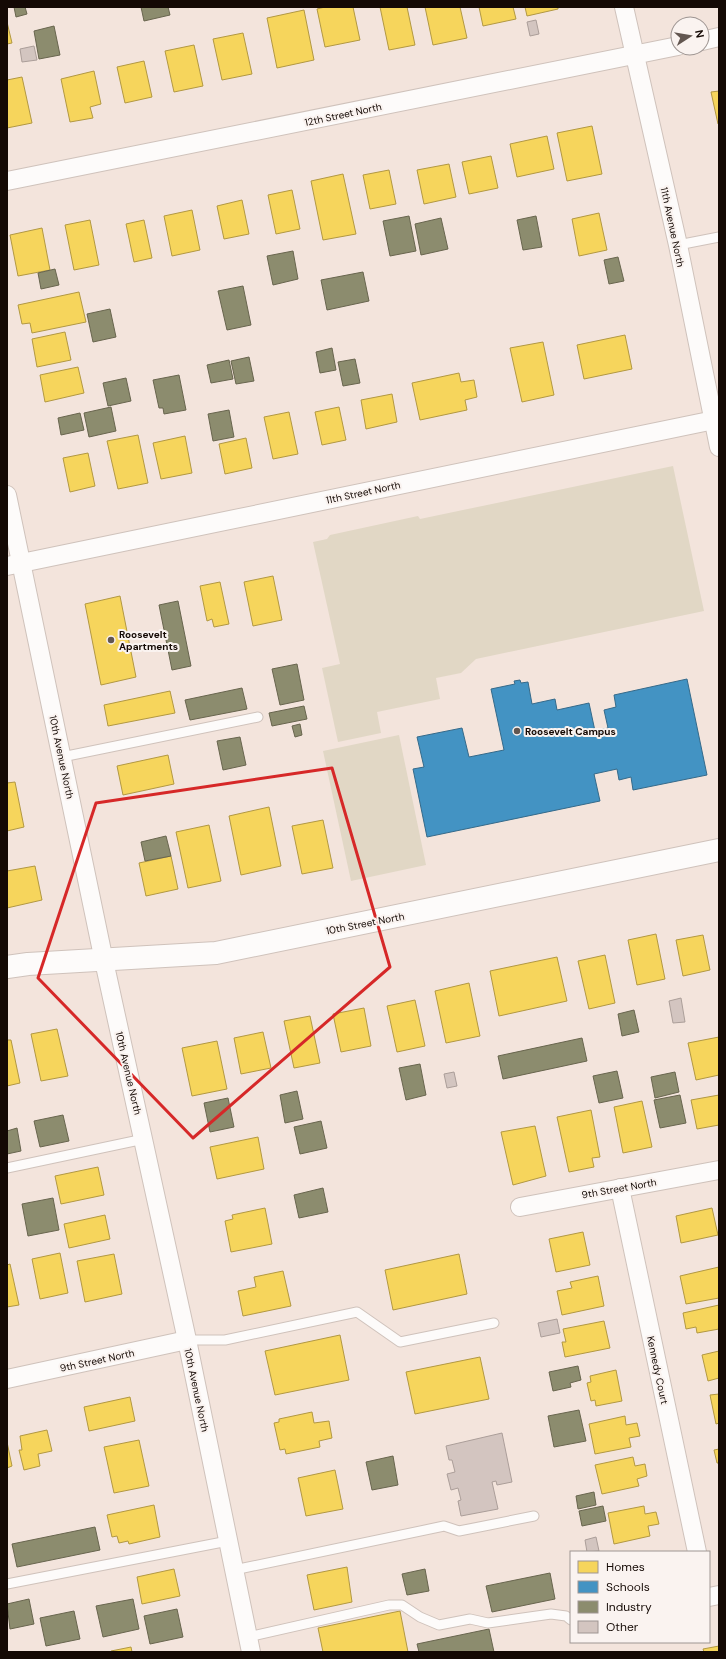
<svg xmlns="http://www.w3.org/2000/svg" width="726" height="1659" font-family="'DM Sans',sans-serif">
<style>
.green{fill:#e1d7c5}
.homes{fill:#f6d55c;stroke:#b29842}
.schools{fill:#4393c3;stroke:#356a8a}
.industry{fill:#8c8c6e;stroke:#68654e}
.building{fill:#d3c5c0;stroke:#ab9e99}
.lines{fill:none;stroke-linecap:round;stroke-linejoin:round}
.lane-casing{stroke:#cfc2bb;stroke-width:11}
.street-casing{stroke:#cfc2bb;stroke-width:20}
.primary-casing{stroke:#cfc2bb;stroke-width:24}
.lane{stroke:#fdfbfa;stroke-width:9}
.street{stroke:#fdfbfa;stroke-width:18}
.primary{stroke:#fdfbfa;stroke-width:22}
.marked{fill:none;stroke:#d62828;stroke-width:3;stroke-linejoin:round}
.poi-dot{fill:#625650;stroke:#faf3f0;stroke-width:1.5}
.labels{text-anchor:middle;stroke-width:4;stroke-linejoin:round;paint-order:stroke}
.street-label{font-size:10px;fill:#140904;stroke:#faf3f0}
.poi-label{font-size:10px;font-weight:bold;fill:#140904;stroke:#faf3f0;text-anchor:start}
</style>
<rect width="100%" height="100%" fill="#f3e4dc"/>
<g class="green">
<path d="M673 466 704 611 476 659 461 673 436 678 440 699 377 712 381 733 338 742 322 668 340 664 313 542 327 539 330 535 418 516 420 519Z"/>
<path d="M399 735 426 865 351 881 323 751Z"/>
</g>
<g class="homes">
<path d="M325 7H353L360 40 325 47 317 9Z"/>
<path d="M380 7H407L415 45 389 50Z"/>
<path d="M425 7H460L467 38 433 45Z"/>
<path d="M479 7H513L516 19 483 26Z"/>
<path d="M525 7H558V9L527 16Z"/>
<path d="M304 10 314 60 277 68 267 18Z"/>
<path d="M7 22 12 43 7 44Z"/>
<path d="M243 33 252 74 222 80 213 39Z"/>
<path d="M194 45 203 86 174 92 165 51Z"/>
<path d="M144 61 152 97 125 103 117 67Z"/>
<path d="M94 71 101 104 90 107 93 118 70 122 61 79Z"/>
<path d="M22 77 32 123 7 128V80Z"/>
<path d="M719 91V124H718L711 92Z"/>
<path d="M592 126 602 174 567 181 557 133Z"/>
<path d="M547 136 554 169 517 177 510 144Z"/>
<path d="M491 156 498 188 469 194 462 162Z"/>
<path d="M449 164 456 197 424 204 417 170Z"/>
<path d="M389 170 396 204 370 209 363 175Z"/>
<path d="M343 174 356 234 323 240 311 181Z"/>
<path d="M292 190 300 229 276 234 268 195Z"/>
<path d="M242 200 249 234 224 239 217 206Z"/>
<path d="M192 210 200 250 172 256 164 216Z"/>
<path d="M599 213 607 250 579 256 572 219Z"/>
<path d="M90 220 99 265 74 270 65 225Z"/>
<path d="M144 220 152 258 134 262 126 224Z"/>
<path d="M42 228 50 270 18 276 10 235Z"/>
<path d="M79 292 86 322 32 333 30 323 22 324 18 305Z"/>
<path d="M65 332 71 360 37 367 32 339Z"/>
<path d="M625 335 632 369 584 379 577 345Z"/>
<path d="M543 342 554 395 522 402 510 348Z"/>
<path d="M78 367 84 393 45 402 40 375Z"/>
<path d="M459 373 461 382 474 380 477 397 465 400 467 410 420 420 412 383Z"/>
<path d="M392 394 397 422 366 429 361 400Z"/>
<path d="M339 407 346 440 322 445 315 412Z"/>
<path d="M289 412 298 454 273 459 264 417Z"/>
<path d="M138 435 148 483 118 489 107 441Z"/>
<path d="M185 436 192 473 161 479 153 443Z"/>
<path d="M246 438 252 468 225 474 219 444Z"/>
<path d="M88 453 95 486 70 492 63 458Z"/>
<path d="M273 576 282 620 253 626 244 582Z"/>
<path d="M220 582 229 624 214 627 212 619 207 621 200 586Z"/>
<path d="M120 596 136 677 101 685 85 604Z"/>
<path d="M170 691 175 713 108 726 104 705Z"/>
<path d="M168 755 174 784 123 795 117 766Z"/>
<path d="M15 782 24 827 7 831V783Z"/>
<path d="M269 807 281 866 241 875 229 816Z"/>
<path d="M323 820 333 868 302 874 292 826Z"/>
<path d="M209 825 221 881 188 888 176 832Z"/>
<path d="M171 856 178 889 146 896 139 863Z"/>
<path d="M35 866 42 900 7 908V871Z"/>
<path d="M656 934 665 979 637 985 628 940Z"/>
<path d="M703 935 710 970 683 976 676 940Z"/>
<path d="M605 955 615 1003 589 1009 578 961Z"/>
<path d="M557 957 567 1001 499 1016 490 971Z"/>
<path d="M469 983 480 1036 446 1043 435 991Z"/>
<path d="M415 1000 425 1046 397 1052 387 1006Z"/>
<path d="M364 1008 371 1046 341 1052 333 1014Z"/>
<path d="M310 1016 320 1063 294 1068 284 1021Z"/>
<path d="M57 1029 68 1076 41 1081 31 1034Z"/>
<path d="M263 1032 271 1068 241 1074 234 1038Z"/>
<path d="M719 1037V1075L696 1080 688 1043Z"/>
<path d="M7 1040H11L20 1083 7 1086Z"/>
<path d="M217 1041 227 1089 192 1096 182 1048Z"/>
<path d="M719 1095V1125L697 1129 691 1100Z"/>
<path d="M642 1101 652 1147 623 1153 614 1107Z"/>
<path d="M591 1110 600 1157 592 1158 594 1167 569 1172 557 1117Z"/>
<path d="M535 1126 546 1176 513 1185 501 1132Z"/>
<path d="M258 1137 264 1169 217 1179 210 1147Z"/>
<path d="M98 1167 104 1195 61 1204 55 1176Z"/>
<path d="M265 1208 272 1244 231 1252 225 1221 233 1219 232 1215Z"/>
<path d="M712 1208 718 1235 681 1243 676 1216Z"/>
<path d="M105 1215 110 1239 69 1248 64 1224Z"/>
<path d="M583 1232 590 1265 556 1272 549 1239Z"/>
<path d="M60 1253 68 1293 40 1299 32 1259Z"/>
<path d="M114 1254 122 1294 85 1302 77 1261Z"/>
<path d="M459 1254 467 1294 393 1310 385 1270Z"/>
<path d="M10 1264 19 1305 7 1307V1265Z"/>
<path d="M719 1267V1298L686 1304 680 1276Z"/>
<path d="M283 1271 291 1306 243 1316 238 1291 256 1287 254 1277Z"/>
<path d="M598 1276 604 1306 562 1315 557 1291 572 1288 570 1282Z"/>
<path d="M719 1305V1329L697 1333 696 1327 686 1329 683 1313Z"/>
<path d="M604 1321 610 1348 565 1357 562 1342H566L563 1329Z"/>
<path d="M340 1335 349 1380 275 1395 265 1351Z"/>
<path d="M719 1351V1378L708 1381 702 1355Z"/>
<path d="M480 1357 489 1399 415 1414 406 1372Z"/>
<path d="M616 1370 622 1401 596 1406 595 1400 591 1401 587 1383 591 1382 590 1376Z"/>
<path d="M719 1394V1423L716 1424 710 1395Z"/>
<path d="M130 1397 135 1421 89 1431 84 1407Z"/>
<path d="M312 1412 314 1423 329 1421 332 1438 319 1441 320 1447 286 1454 285 1449 280 1450 274 1423 279 1422V1419Z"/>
<path d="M625 1416 626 1425 637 1423 640 1436 629 1438 631 1447 595 1454 589 1424Z"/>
<path d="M47 1430 52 1451 38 1454 40 1466 24 1470 19 1450H22L20 1436Z"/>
<path d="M139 1440 149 1486 114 1493 104 1447Z"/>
<path d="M7 1442 12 1466 7 1468Z"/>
<path d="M719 1449V1463H717L714 1450Z"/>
<path d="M633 1457 635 1466 645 1464 647 1476 637 1479 639 1486 602 1494 595 1465Z"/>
<path d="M335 1470 343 1509 306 1516 298 1478Z"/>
<path d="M154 1505 160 1537 129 1544 128 1541 119 1543 117 1536 112 1537 107 1515Z"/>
<path d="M644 1506 645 1514 656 1512 659 1524 648 1526 650 1536 614 1544 608 1513Z"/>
<path d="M347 1567 352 1602 314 1610 307 1575Z"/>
<path d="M174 1569 180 1596 142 1604 137 1577Z"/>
<path d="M400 1611 408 1652H323L318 1628Z"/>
<path d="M719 1646V1652H704L703 1649Z"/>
<path d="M131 1647 132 1652H111V1651Z"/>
</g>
<path class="schools" d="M687 679 707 775 633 790 631 777 619 780 617 769 594 774 600 801 427 837 413 769 424 767 417 737 462 728 469 757 504 750 491 689 515 684 514 681 520 680 521 683 528 682 532 704 555 699 557 710 589 703 595 731 608 728 604 710 616 707 614 695Z"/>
<g class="industry">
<path d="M14 7H25L27 14 16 17Z"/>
<path d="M141 7H168L170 15 144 21Z"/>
<path d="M54 26 60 55 39 59 34 31Z"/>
<path d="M409 216 416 251 390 256 383 221Z"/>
<path d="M536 216 542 247 523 250 517 220Z"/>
<path d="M441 218 448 249 421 255 415 224Z"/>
<path d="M293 251 298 279 273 285 267 256Z"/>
<path d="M618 257 624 281 609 284 604 260Z"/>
<path d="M55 269 59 285 41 289 38 273Z"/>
<path d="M363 272 369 301 327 310 321 280Z"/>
<path d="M243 286 251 325 227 330 218 291Z"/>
<path d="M110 309 116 337 93 342 87 314Z"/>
<path d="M332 348 336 370 320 373 316 352Z"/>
<path d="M249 357 254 381 236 384 231 361Z"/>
<path d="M355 359 360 383 343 386 338 362Z"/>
<path d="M229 360 233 379 211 383 207 365Z"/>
<path d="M179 375 186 410 164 414 163 408H159L153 380Z"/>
<path d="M126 378 131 401 108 406 103 383Z"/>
<path d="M111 407 116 431 89 437 84 413Z"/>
<path d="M229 410 234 437 213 441 208 414Z"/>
<path d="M80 413 84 430 61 435 58 418Z"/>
<path d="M178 601 191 666 172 670 159 605Z"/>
<path d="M297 664 304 700 280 705 272 669Z"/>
<path d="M242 688 247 709 190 720 185 700Z"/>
<path d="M304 706 307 719 272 726 269 713Z"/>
<path d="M300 724 302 735 295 737 292 726Z"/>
<path d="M240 737 246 765 223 770 217 741Z"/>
<path d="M166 836 171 856 145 861 141 842Z"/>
<path d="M634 1010 639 1032 622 1036 618 1014Z"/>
<path d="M582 1038 587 1061 503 1079 498 1056Z"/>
<path d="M420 1064 426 1095 406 1100 399 1068Z"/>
<path d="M617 1071 623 1098 599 1103 593 1076Z"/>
<path d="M675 1072 679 1092 655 1098 651 1077Z"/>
<path d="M297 1091 303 1119 285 1123 280 1095Z"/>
<path d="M680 1095 686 1123 660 1128 654 1100Z"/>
<path d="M228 1098 234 1127 210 1132 204 1103Z"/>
<path d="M63 1115 69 1141 40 1147 34 1121Z"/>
<path d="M321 1121 327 1148 300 1154 294 1127Z"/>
<path d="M17 1128 21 1151 7 1154V1131Z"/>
<path d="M323 1188 328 1212 299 1218 294 1195Z"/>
<path d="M53 1198 59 1230 28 1236 22 1204Z"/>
<path d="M578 1366 581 1380 570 1383 571 1387 553 1391 549 1372Z"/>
<path d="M579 1410 586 1441 554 1447 548 1416Z"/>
<path d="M393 1456 398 1485 372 1490 366 1462Z"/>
<path d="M594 1492 596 1505 578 1509 576 1496Z"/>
<path d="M603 1506 606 1521 582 1526 579 1511Z"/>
<path d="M95 1527 100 1550 17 1567 12 1544Z"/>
<path d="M425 1569 429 1591 407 1595 402 1574Z"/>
<path d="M550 1573 555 1599 492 1612 486 1586Z"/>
<path d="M29 1599 34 1624 10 1629 7 1604Z"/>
<path d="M133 1599 139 1629 103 1637 96 1606Z"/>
<path d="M177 1609 183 1637 150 1644 144 1616Z"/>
<path d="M74 1611 80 1639 46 1646 40 1618Z"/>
<path d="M489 1629 494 1652H419L417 1644Z"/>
</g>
<g class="building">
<path d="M536 20 539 34 530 36 527 22Z"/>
<path d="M34 46 37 60 22 62 20 49Z"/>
<path d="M681 998 685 1022 673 1023 669 1001Z"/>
<path d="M454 1072 457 1086 447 1088 444 1074Z"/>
<path d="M557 1319 560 1333 541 1337 538 1323Z"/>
<path d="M502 1433 512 1482 497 1485 496 1481 492 1482 498 1509 461 1516 458 1501 461 1500 458 1488 451 1490 447 1474 455 1472 452 1460H449L446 1446Z"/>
<path d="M596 1537 599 1551 587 1552 585 1540Z"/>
</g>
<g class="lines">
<g class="lane-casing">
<g id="lane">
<path d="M678 245 719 237"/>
<path d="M62 757 258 717"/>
<path d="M7 1168 144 1139"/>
<path d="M187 1340H225L357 1312 400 1342 494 1323"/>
<path d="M234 1570 444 1526 459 1531 534 1516"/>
<path d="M7 1584 228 1541"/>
<path d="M248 1637 389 1605H402L420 1617 439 1625 470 1619 488 1623 551 1614 566 1616 571 1620"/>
</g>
</g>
<g class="street-casing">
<g id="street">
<path d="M624 7 678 245 719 447"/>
<path d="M702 41 719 37"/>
<path d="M7 181 678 46"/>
<path d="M7 495 104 961 187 1340 251 1652"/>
<path d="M7 566 719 419"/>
<path d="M620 1188 697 1552"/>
<path d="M520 1207 719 1170"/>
<path d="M7 1379 187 1340"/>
<path d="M709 1597 719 1595"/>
</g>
</g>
<g class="primary-casing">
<path id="primary" d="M7 967 28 964 216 953 719 850"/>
</g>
<use href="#lane" class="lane"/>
<use href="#street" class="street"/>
<use href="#primary" class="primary"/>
</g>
<path class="marked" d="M332 768 390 967 193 1138 38 978 96 803Z"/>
<g class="poi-dot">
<circle cx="111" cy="640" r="4"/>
<circle cx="517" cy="731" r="4"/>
</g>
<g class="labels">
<g class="street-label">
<text transform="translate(343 114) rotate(-12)" y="4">12th Street North</text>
<text transform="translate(673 227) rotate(78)" y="4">11th Avenue North</text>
<text transform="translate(363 492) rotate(-12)" y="4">11th Street North</text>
<text transform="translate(62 757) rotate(78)" y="4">10th Avenue North</text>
<text transform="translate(365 923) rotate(-11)" y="4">10th Street North</text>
<text transform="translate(129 1073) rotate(77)" y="4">10th Avenue North</text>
<text transform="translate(619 1188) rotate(-10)" y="4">9th Street North</text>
<text transform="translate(97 1360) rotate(-12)" y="4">9th Street North</text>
<text transform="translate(658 1370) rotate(78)" y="4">Kennedy Court</text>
<text transform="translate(197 1390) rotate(78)" y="4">10th Avenue North</text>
</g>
<g class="poi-label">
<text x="119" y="638">Roosevelt<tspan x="119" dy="12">Apartments</tspan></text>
<text x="525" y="735">Roosevelt Campus</text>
</g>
</g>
<rect width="726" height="1659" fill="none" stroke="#140904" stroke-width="16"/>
<rect x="570" y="1551" width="140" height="92" fill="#faf3f0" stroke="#9e9592"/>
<rect x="578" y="1561" width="20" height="12" fill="#f6d55c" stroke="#9e9592"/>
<text x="606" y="1571" font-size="12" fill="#140904">Homes</text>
<rect x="578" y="1581" width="20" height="12" fill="#4393c3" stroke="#9e9592"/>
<text x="606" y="1591" font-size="12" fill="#140904">Schools</text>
<rect x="578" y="1601" width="20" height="12" fill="#8c8c6e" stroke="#9e9592"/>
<text x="606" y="1611" font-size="12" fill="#140904">Industry</text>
<rect x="578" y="1621" width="20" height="12" fill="#d3c5c0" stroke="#9e9592"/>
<text x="606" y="1631" font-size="12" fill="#140904">Other</text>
<g transform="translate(690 36) rotate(78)"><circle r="19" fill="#faf3f0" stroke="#9e9592"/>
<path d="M0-3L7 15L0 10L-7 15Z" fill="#625650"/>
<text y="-6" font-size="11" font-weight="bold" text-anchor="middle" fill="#140904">N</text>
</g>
</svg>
